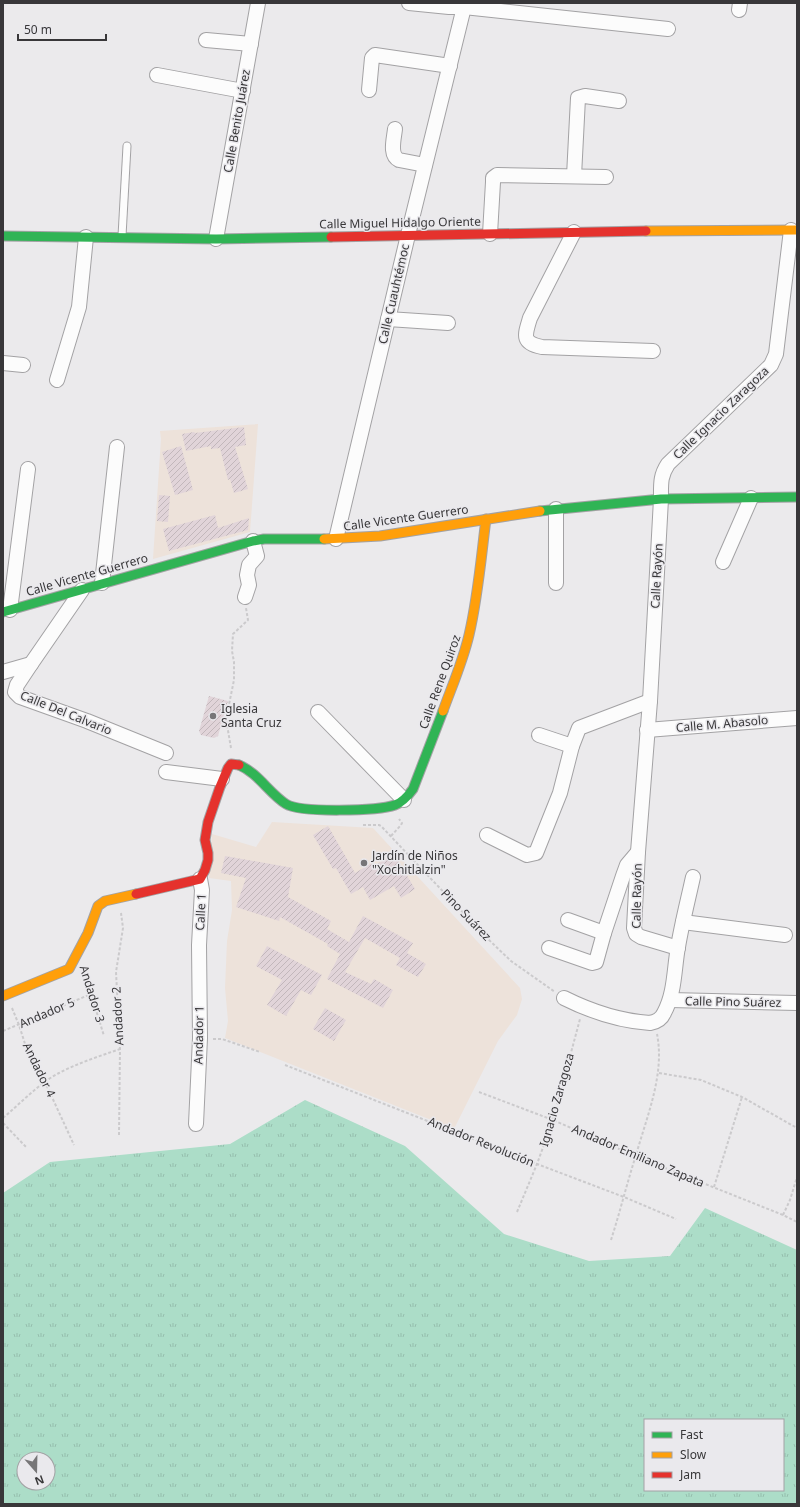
<svg xmlns="http://www.w3.org/2000/svg" width="800" height="1507" font-family="'Noto Sans',sans-serif">
<style>
.education{fill:#ede2da}
.grass{fill:url(#grass-tufts);fill-rule:evenodd}
.building{fill:url(#building-hatch)}
.lines{fill:none;stroke-linecap:round;stroke-linejoin:round}
.lane-casing{stroke:#a3a2a4;stroke-width:9}
.street-casing{stroke:#a3a2a4;stroke-width:16}
.fast-casing{stroke:#a3a2a4;stroke-width:11}
.slow-casing{stroke:#a3a2a4;stroke-width:11}
.jam-casing{stroke:#a3a2a4;stroke-width:11}
.path{stroke:#cbcacc;stroke-width:2;stroke-dasharray:3 2;stroke-linecap:butt}
.lane{stroke:#fcfcfc;stroke-width:7}
.street{stroke:#fcfcfc;stroke-width:14}
.fast{stroke:#30b455;stroke-width:9}
.slow{stroke:#ff9f0a;stroke-width:9}
.jam{stroke:#e5322d;stroke-width:9}
.poi-dot{fill:#777678;stroke:#eae9ed;stroke-width:1.5}
.labels{text-anchor:middle;stroke-width:3;stroke-linejoin:round;paint-order:stroke}
.street-label{font-size:12px;fill:#383739;stroke:#eae9ed}
.poi-label{font-size:12px;fill:#383739;stroke:#eae9ed;text-anchor:start}
</style>
<defs>
<pattern id="grass-tufts" width="24" height="20" patternUnits="userSpaceOnUse"><rect width="24" height="20" fill="#acddc8"/><path d="M3 7l-1-3M5 7V3M7 7l1-3M15 17l-1-3M17 17v-4M19 17l1-3" fill="none" stroke="#95bead"/></pattern>
<pattern id="building-hatch" width="6" height="6" patternUnits="userSpaceOnUse"><rect width="6" height="6" fill="#e1d4d9"/><path d="M-1 1l2-2M0 6l6-6M5 7l2-2" fill="none" stroke="#c2b7bb"/></pattern>
</defs>
<rect width="100%" height="100%" fill="#ebeaec"/>
<g class="education">
<path d="M258 424 250 532 153 559 161 439 160 431Z"/>
<path d="M272 822 373 828 520 988 522 999 517 1015 498 1041 454 1129 225 1038 228 1021 225 988 227 941 232 910 231 881 209 878 212 834 256 847Z"/>
</g>
<path class="grass" d="M305 1100 405 1146 504 1234 589 1261 670 1256 705 1208 797 1250V1504H3V1193L50 1162 230 1144ZM645 1420H783V1490H645ZM24 1459H48V1483H24Z"/>
<g class="building">
<path d="M244 427 246 445 235 447 248 489 234 493 230 479 228 480 220 448 211 449V446L186 451 182 434 194 432 195 433Z"/>
<path d="M181 446 193 490 175 495 162 452Z"/>
<path d="M159 495 170 496 168 522 157 521Z"/>
<path d="M215 515 218 528 249 518 248 530 169 551 163 529Z"/>
<path d="M209 696 228 701 218 736 214 738 201 735 199 731Z"/>
<path d="M328 826 355 873 372 863 374 866 394 854 415 889 401 898 394 886 370 900 363 887 351 894 336 868 333 869 313 835Z"/>
<path d="M225 856 293 868 288 897 331 921 327 929 349 942 363 916 413 943 407 953 426 964 418 977 396 965 400 958 365 938 345 972 371 984 374 979 393 990 383 1008 327 979 340 954 327 946 328 944 280 917 279 921 236 907 246 878 221 873Z"/>
<path d="M267 946 322 975 311 995 301 990 286 1016 267 1005 282 980 256 966Z"/>
<path d="M325 1008 346 1020 334 1041 313 1029Z"/>
</g>
<g class="lines">
<g class="lane-casing">
<path id="lane" d="M122 236 127 146"/>
</g>
<g class="street-casing">
<g id="street">
<path d="M409 3 449 7H464L668 29"/>
<path d="M739 10 740 3"/>
<path d="M206 40 251 44"/>
<path d="M157 75 243 91"/>
<path d="M369 90 372 58 375 55 450 66"/>
<path d="M395 129C394 139 389 155 399 160L425 165"/>
<path d="M574 176 578 98 585 96 619 101"/>
<path d="M574 232 530 318C525 335 521 343 542 347L653 351"/>
<path d="M490 234 493 182V178L497 175 606 177"/>
<path d="M216 239 258 3"/>
<path d="M388 319 448 323"/>
<path d="M3 363 23 365"/>
<path d="M57 380 79 307 86 237"/>
<path d="M336 539 408 235 465 3"/>
<path d="M723 562 751 498"/>
<path d="M102 583 117 447"/>
<path d="M556 583V509"/>
<path d="M82 590 31 664 17 685 15 692 20 697 87 721 166 753"/>
<path d="M245 597 249 585 247 575 249 565 257 556 253 541"/>
<path d="M10 610 28 469"/>
<path d="M3 672 31 664"/>
<path d="M318 712 404 800"/>
<path d="M647 730 797 718"/>
<path d="M539 735 572 746"/>
<path d="M166 772 222 779"/>
<path d="M487 835 527 855 536 853 560 793 572 746 579 728 650 701"/>
<path d="M568 920 604 933"/>
<path d="M683 922 785 935"/>
<path d="M549 948 592 963 596 962 604 933 623 876 627 865 638 852"/>
<path d="M678 948 641 937 636 934 634 928 638 852 650 701 661 499C661 484 660 476 668 464L771 365 776 354 791 230"/>
<path d="M564 998C592 1012 619 1021 650 1023 656 1022 661 1020 664 1013 675 993 674 969 678 947 682 923 688 900 693 877"/>
<path d="M670 1000 797 1003"/>
<path d="M196 1124 200 1038 199 945 202 890 200 879"/>
</g>
</g>
<g class="fast-casing">
<g id="fast">
<path d="M3 236 216 239 331 237"/>
<path d="M540 511 661 499 797 497"/>
<path d="M3 612 253 541 264 539H324"/>
<path d="M239 765C258 773 269 793 286 804 300 813 378 811 395 805 403 802 408 796 413 789L443 711"/>
</g>
</g>
<g class="slow-casing">
<g id="slow">
<path d="M646 231 797 230"/>
<path d="M324 539 380 536 540 511"/>
<path d="M443 711C452 686 463 661 469 635 478 597 481 558 486 519"/>
<path d="M3 996 69 969 88 933 98 906 105 901 136 894"/>
</g>
</g>
<g class="jam-casing">
<g id="jam">
<path d="M331 237 646 231"/>
<path d="M136 894 200 879 205 870 208 860V853L205 840 208 822 220 787 228 768 231 764 239 765"/>
</g>
</g>
<g class="path">
<path d="M231 748 226 719 234 680V662L232 651 233 634 248 620 246 608"/>
<path d="M363 825H379L381 826 488 939 511 961 555 992"/>
<path d="M391 836 401 825 402 823 399 819"/>
<path d="M85 974 104 1036"/>
<path d="M12 1008 19 1025 26 1047 45 1082 74 1145"/>
<path d="M3 1031 91 994"/>
<path d="M213 1039H222L260 1052"/>
<path d="M285 1065 537 1164 624 1197 676 1219"/>
<path d="M659 1073 701 1080 742 1097 797 1128"/>
<path d="M479 1092 553 1120 635 1156 783 1215 797 1222"/>
<path d="M3 1118C21 1103 38 1084 59 1073 78 1063 100 1056 120 1049"/>
<path d="M3 1123 27 1148"/>
<path d="M119 1135 120 1049 116 972 123 928 121 913"/>
<path d="M714 1187 742 1097"/>
<path d="M517 1212 537 1164 553 1120 580 1019"/>
<path d="M783 1215 790 1200 797 1177"/>
<path d="M611 1240C620 1212 627 1183 636 1155 647 1116 665 1074 657 1034"/>
</g>
<use href="#lane" class="lane"/>
<use href="#street" class="street"/>
<use href="#fast" class="fast"/>
<use href="#slow" class="slow"/>
<use href="#jam" class="jam"/>
</g>
<g class="poi-dot">
<circle cx="213" cy="716" r="4"/>
<circle cx="364" cy="863" r="4"/>
</g>
<g class="labels">
<g class="street-label">
<text transform="translate(237 121) rotate(-80)" y="4">Calle Benito Juárez</text>
<text transform="translate(400 223) rotate(-1)" y="4">Calle Miguel Hidalgo Oriente</text>
<text transform="translate(394 294) rotate(-77)" y="4">Calle Cuauhtémoc</text>
<text transform="translate(721 413) rotate(-44)" y="4">Calle Ignacio Zaragoza</text>
<text transform="translate(406 518) rotate(-8)" y="4">Calle Vicente Guerrero</text>
<text transform="translate(87 575) rotate(-16)" y="4">Calle Vicente Guerrero</text>
<text transform="translate(657 576) rotate(-87)" y="4">Calle Rayón</text>
<text transform="translate(440 682) rotate(-70)" y="4">Calle Rene Quiroz</text>
<text transform="translate(66 713) rotate(22)" y="4">Calle Del Calvario</text>
<text transform="translate(722 724) rotate(-5)" y="4">Calle M. Abasolo</text>
<text transform="translate(637 896) rotate(-89)" y="4">Calle Rayón</text>
<text transform="translate(201 912) rotate(-87)" y="4">Calle 1</text>
<text transform="translate(466 915) rotate(46)" y="4">Pino Suárez</text>
<text transform="translate(92 994) rotate(73)" y="4">Andador 3</text>
<text transform="translate(733 1002) rotate(1)" y="4">Calle Pino Suárez</text>
<text transform="translate(47 1013) rotate(-23)" y="4">Andador 5</text>
<text transform="translate(118 1016) rotate(-93)" y="4">Andador 2</text>
<text transform="translate(199 1035) rotate(-89)" y="4">Andador 1</text>
<text transform="translate(39 1070) rotate(64)" y="4">Andador 4</text>
<text transform="translate(557 1100) rotate(-74)" y="4">Ignacio Zaragoza</text>
<text transform="translate(481 1142) rotate(22)" y="4">Andador Revolución</text>
<text transform="translate(638 1156) rotate(23)" y="4">Andador Emiliano Zapata</text>
</g>
<g class="poi-label">
<text x="221" y="713">Iglesia<tspan x="221" dy="14">Santa Cruz</tspan></text>
<text x="372" y="860">Jardín de Niños<tspan x="372" dy="14">"Xochitlalzin"</tspan></text>
</g>
</g>
<rect width="800" height="1507" fill="none" stroke="#383739" stroke-width="8"/>
<rect x="644" y="1419" width="140" height="72" fill="#eae9ed" stroke="#a3a2a5"/>
<rect x="652" y="1432" width="20" height="6" fill="#30b455" stroke="#a3a2a5"/>
<text x="680" y="1439" font-size="12" fill="#383739">Fast</text>
<rect x="652" y="1452" width="20" height="6" fill="#ff9f0a" stroke="#a3a2a5"/>
<text x="680" y="1459" font-size="12" fill="#383739">Slow</text>
<rect x="652" y="1472" width="20" height="6" fill="#e5322d" stroke="#a3a2a5"/>
<text x="680" y="1479" font-size="12" fill="#383739">Jam</text>
<g transform="translate(36 1471) rotate(160)"><circle r="19" fill="#eae9ed" stroke="#a3a2a5"/>
<path d="M0-3L7 15L0 10L-7 15Z" fill="#777678"/>
<text y="-6" font-size="11" font-weight="bold" text-anchor="middle" fill="#383739">N</text>
</g>
<path d="M18 34v6h88v-6" fill="none" stroke="#383739" stroke-width="2"/>
<text x="24" y="34" font-size="12" fill="#383739" stroke="#eae9ed" stroke-width="3" paint-order="stroke">50 m</text>
</svg>
